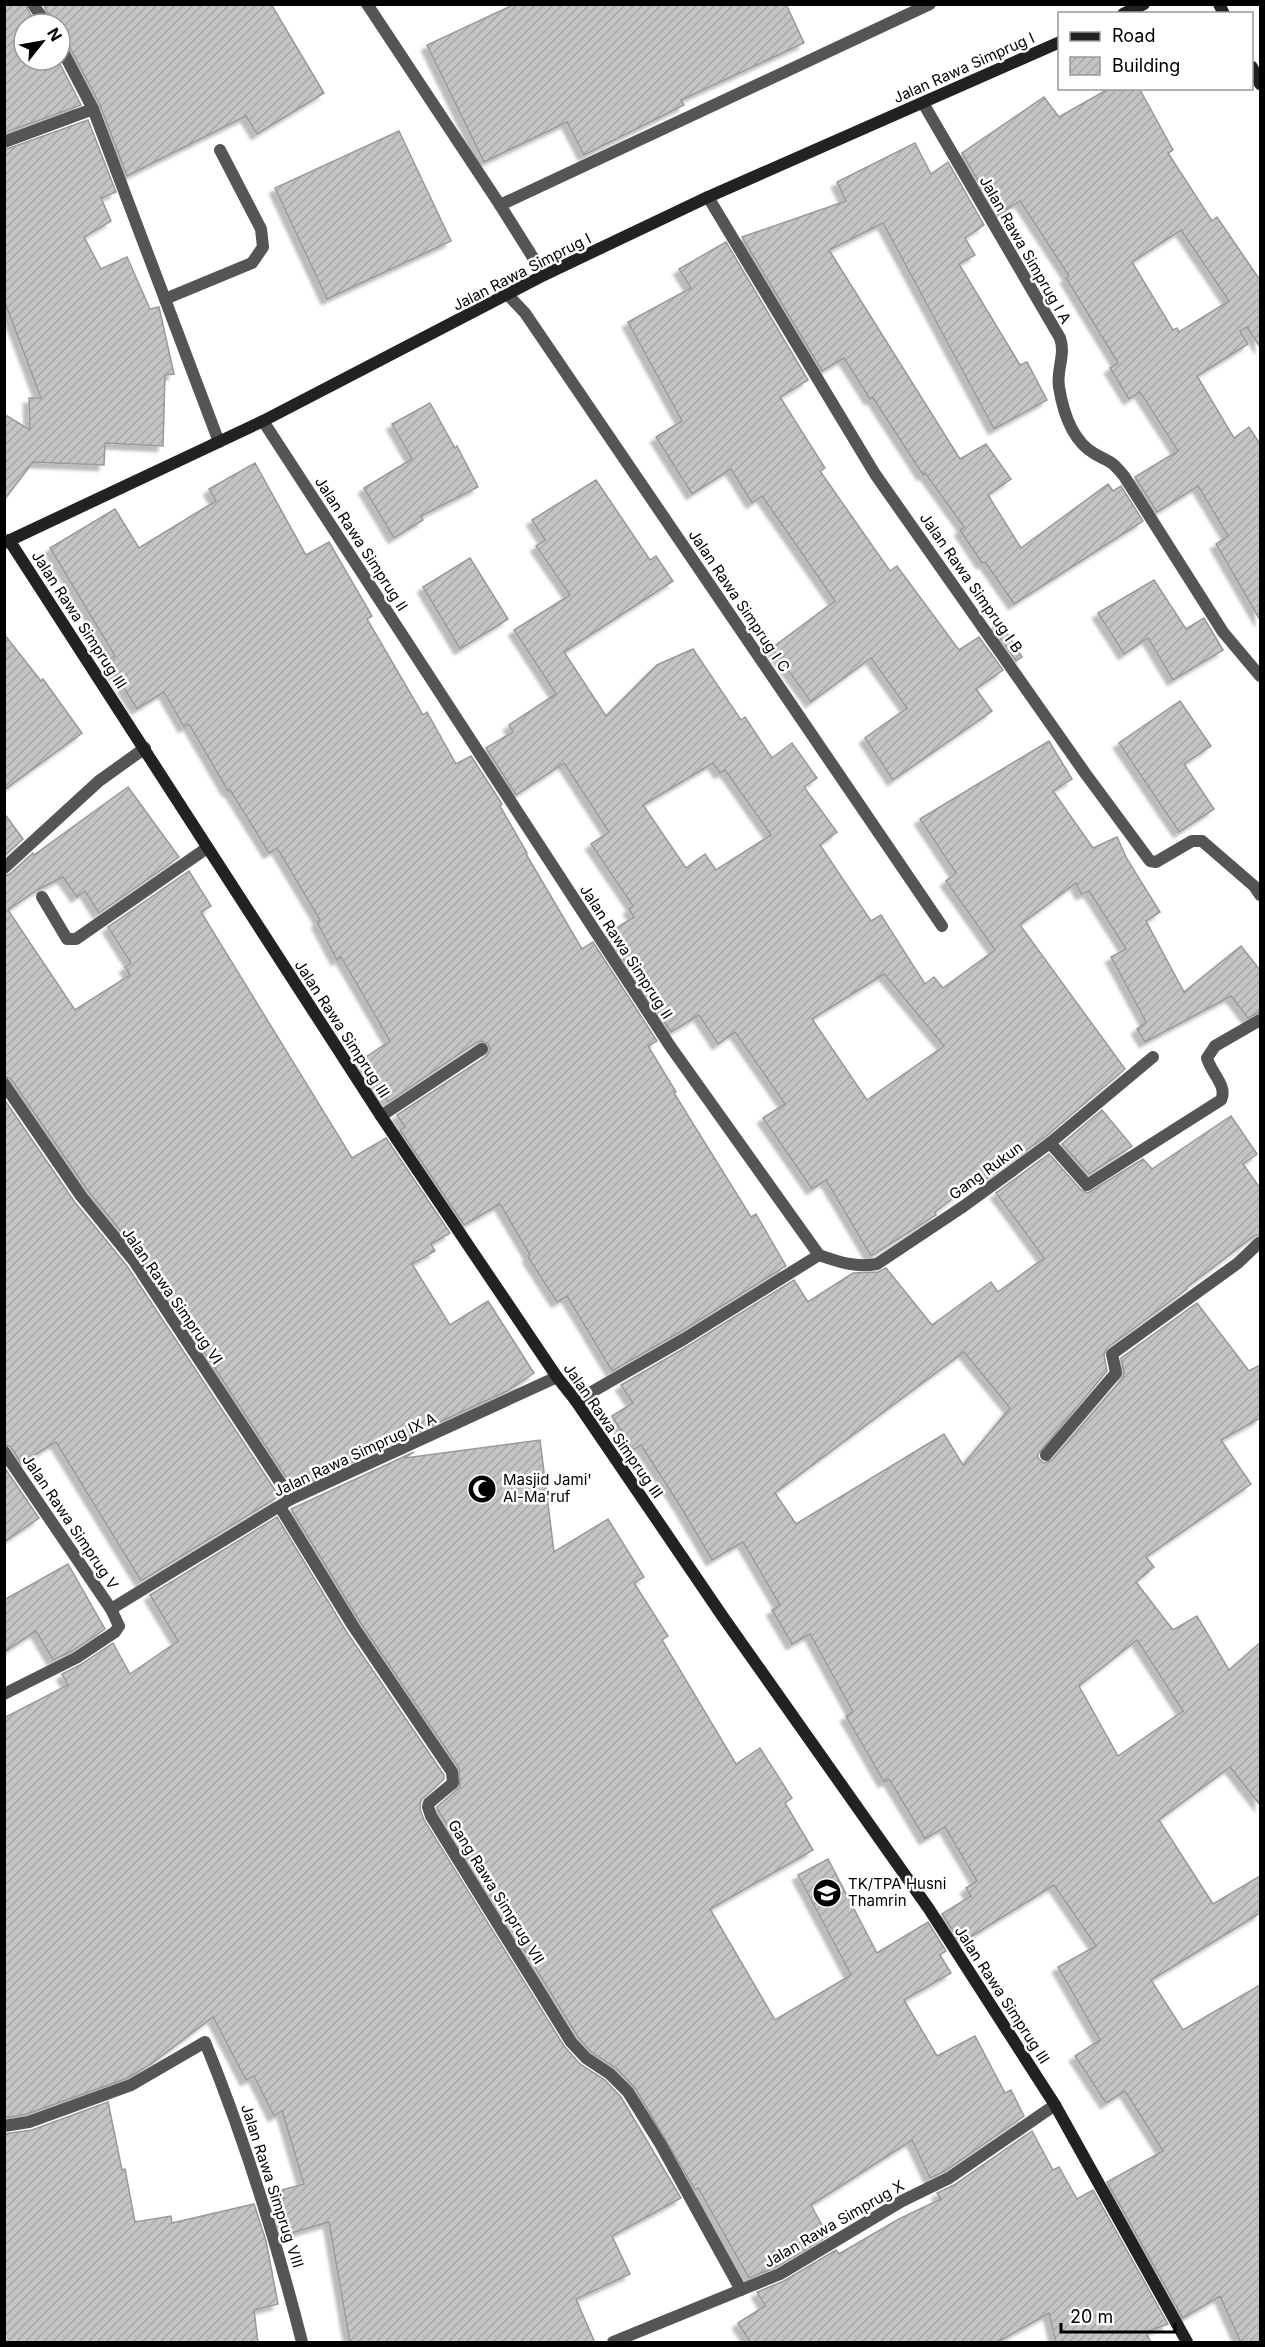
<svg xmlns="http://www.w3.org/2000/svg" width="1265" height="2347" font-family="Inter,sans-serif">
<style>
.building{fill:url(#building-hatch);stroke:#999;stroke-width:1.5;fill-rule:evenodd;filter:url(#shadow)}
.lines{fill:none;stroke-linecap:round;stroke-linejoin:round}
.lane{stroke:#555;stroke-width:12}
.street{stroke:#555;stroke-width:12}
.secondary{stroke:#222;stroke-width:12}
.labels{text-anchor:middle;stroke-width:5;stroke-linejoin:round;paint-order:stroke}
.street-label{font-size:15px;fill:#000;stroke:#fff}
.poi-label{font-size:15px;fill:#000;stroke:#fff;text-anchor:start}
</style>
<defs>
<pattern id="building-hatch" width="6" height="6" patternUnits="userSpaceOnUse" patternTransform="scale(1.5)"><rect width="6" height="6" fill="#c4c4c4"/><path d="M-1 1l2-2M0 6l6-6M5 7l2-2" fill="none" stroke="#a7a7a7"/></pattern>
<filter id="shadow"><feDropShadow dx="-5.5" dy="5.5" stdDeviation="1.5" flood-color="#0004"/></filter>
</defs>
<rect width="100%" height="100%" fill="#fff"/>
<g class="building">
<path d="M4 4H25L36 24H24V60H58L81 105 4 133Z"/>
<path d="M43 4H271L324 93 257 134 246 116 127 176 100 105 67 42 60 38V24H54Z"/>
<path d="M786 4 804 43 681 100 684 105 584 155 567 122 484 162 427 45 513 5Z"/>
<path d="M1110 88H1139L1173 150 1168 153 1212 221 1217 217 1260 280V347L1247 327 1240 331 1248 344 1197 376 1234 438 1249 427 1260 444V620L1216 544 1228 536 1198 486 1157 512 1135 477 1178 451 1140 392 1129 399 1110 368 1118 363 1066 278 1069 276 1020 201 998 215 962 153 1044 97 1059 117ZM1181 230 1229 301 1179 332 1177 328 1173 330 1132 262Z"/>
<path d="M88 120 116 192 101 198 111 221 84 237 101 269 127 257 150 309 159 307 174 374 165 375 163 446 105 443 104 465 33 462 4 500V414L30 430 29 398H41L4 300V150Z"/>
<path d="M399 131 451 241 327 299 275 188Z"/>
<path d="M915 143 931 174 948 162 984 225 965 238 975 255 959 264 1020 365 1027 362 1047 400 994 429 883 223 829 250 960 459 986 444 1011 479 988 495 1021 548 1108 484 1113 491 1121 486 1143 521 1014 604 985 562 982 563 960 530 964 527 925 473 923 475 873 398 870 399 844 358 822 371 742 237 846 201 837 182Z"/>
<path d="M726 242 808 380 780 397 825 468 820 471 890 571 897 566 959 650 979 637 1003 670 976 689 992 711 893 780 865 738 907 708 871 658 811 702 772 648 835 601 762 496 752 503 731 469 692 494 656 437 682 421 628 322 691 288 679 269Z"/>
<path d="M430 403 455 448 457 446 478 487 421 516 423 520 394 538 364 488 412 459 392 424Z"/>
<path d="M255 463 306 555 329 542 372 616 367 619 423 715 427 712 456 764 471 756 502 804 500 806 527 853 526 854 582 949 593 942 657 1041 648 1046 676 1092 674 1093 751 1217 756 1214 786 1266 680 1332 612 1371 567 1296 557 1302 528 1257 530 1255 500 1204 464 1225 400 1130 405 1127 397 1115 487 1056 490 1049 488 1044 482 1041 477 1042 388 1102 360 1061 390 1041 341 957 337 960 317 922 320 920 277 848 269 853 230 790 228 791 189 724 184 727 164 692 137 709 107 661 115 656 50 548 115 509 139 548 216 501 209 489Z"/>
<path d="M596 480 650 560 656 556 673 581 564 652 606 716 657 665 693 649 741 720 745 717 772 758 792 743 817 778 804 787 837 832 820 845 871 921 881 915 925 984 934 977 943 988 995 950 946 881 956 873 920 819 1049 741 1072 779 1053 791 1093 848 1117 837 1127 859 1160 912 1146 921 1184 992 1241 946 1260 970V1012L1248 1018 1231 996 1145 1042 1137 1029 1146 1022 1111 957 1126 949 1089 891 1081 894 1076 883 1020 925 1125 1069 1045 1137 986 1179 983 1175 935 1212 936 1215 871 1256 826 1180 812 1189 763 1118 785 1104 735 1032 718 1044 699 1015 671 1032 607 934 634 917 629 909 633 906 591 844 609 832 564 763 516 795 486 748 513 732 509 725 556 694 514 630 570 595 536 546 545 540 532 520ZM713 763 720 773 725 770 771 835 716 870 705 854 686 868 643 805ZM884 974 944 1046 867 1100 812 1019Z"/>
<path d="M470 558 508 619 460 649 423 587Z"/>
<path d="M1154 580 1186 629 1204 618 1223 650 1173 680 1148 638 1124 654 1098 613Z"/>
<path d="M1000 622 1022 657 1016 661 993 627Z"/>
<path d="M4 634 41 681 43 679 82 733 4 790Z"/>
<path d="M1180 701 1211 746 1184 764 1214 809 1179 832 1119 743Z"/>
<path d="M128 787 179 857 99 913 85 891 77 897 63 877 37 890 8 910 75 1010 130 975 125 967 131 963 108 927 189 871 211 906 201 912 352 1158 386 1138 450 1233 431 1244 435 1251 412 1264 450 1325 488 1301 534 1373 507 1391 294 1489 141 1256 88 1191 11 1079 4 1076V876L10 874 33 853 34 855Z"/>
<path d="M4 813 23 839 4 856Z"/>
<path d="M4 1099 74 1201 127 1266 279 1496 141 1581 56 1442 21 1463 11 1447 4 1444Z"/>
<path d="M1102 1110 1132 1146 1089 1174 1062 1144Z"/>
<path d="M1231 1116 1257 1154 1243 1164 1260 1188V1234L1254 1236 1186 1288 1187 1289 1107 1348 1104 1355 1107 1371 1038 1454V1458L1044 1463 1052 1460 1123 1378 1124 1372 1121 1358 1197 1303 1249 1371 1260 1365V1418L1221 1440 1251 1484 1146 1557 1154 1567 1136 1582 1173 1630 1197 1616 1229 1670 1260 1643V1805L1230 1767 1159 1820 1213 1904 1260 1876V1913L1151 1980 1183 2030 1260 1985V2343H1241L1220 2296 1183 2318 1107 2182 1163 2151 1125 2091 1106 2103 1075 2056 1100 2040 1058 1967 1096 1946 1054 1885 961 1943 942 1914 971 1896 966 1888 977 1881 945 1827 925 1839 889 1779 884 1782 846 1716 853 1712 810 1634 792 1644 772 1610 780 1605 743 1542 712 1560 682 1509 641 1445 633 1450 612 1416 633 1403 621 1385 688 1346 794 1280 808 1302 853 1273 878 1272 886 1268 932 1325 991 1282 998 1292 1044 1258 996 1193 1049 1154 1081 1190 1088 1193 1143 1159 1152 1169ZM964 1352 1010 1408 963 1465 944 1434 796 1524 775 1493ZM1137 1640 1183 1711 1118 1756 1079 1686Z"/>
<path d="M540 1440 554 1552 608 1519 644 1577 634 1583 668 1636 662 1640 736 1764 760 1748 792 1798 785 1803 813 1850 710 1909 775 2020 851 1975 798 1875 828 1859 877 1953 928 1922 946 1951 940 1955 951 1973 904 2000 937 2056 975 2036 1005 2093 1011 2090 1024 2116 945 2171 930 2178 912 2140 811 2205 828 2236 776 2267 749 2278 698 2188 695 2190 635 2088 616 2068 591 2052 578 2037 439 1812 437 1807 460 1787 459 1768 360 1622 291 1509 414 1452 405 1458Z"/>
<path d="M4 1467 39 1518 4 1542Z"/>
<path d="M277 1517 346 1631 444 1775V1779L421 1800 420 1809 424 1820 564 2046 580 2064 605 2080 621 2097 681 2198 612 2236 630 2274 576 2299 595 2343H350L329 2222 281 2236 271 2201 284 2198 282 2190 304 2184 282 2111 274 2116 254 2076 246 2080 213 2017 151 2064 128 2078 27 2114 4 2118V1718L68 1685 62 1674 80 1665 113 1643 130 1674 178 1641 150 1595Z"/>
<path d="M68 1564 105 1629 72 1651 53 1660 36 1631 4 1652V1600Z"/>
<path d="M108 2102 122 2170 125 2169 135 2222 171 2216 172 2223 254 2204 266 2241 278 2304 254 2310 258 2343H4V2134L32 2130Z"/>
<path d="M1032 2131 1053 2170 1059 2167 1077 2199 1093 2190 1168 2324 1146 2332 1151 2343H1056L1049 2313 996 2343H751L738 2323 765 2306 757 2292 784 2281 836 2250 839 2254 899 2219 941 2199 937 2193 954 2185Z"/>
</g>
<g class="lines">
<g class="lane">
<path d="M500 205 930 4"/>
<path d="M165 299 252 263 263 247 261 229 220 150"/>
<path d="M42 897 67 939H76L207 848"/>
<path d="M381 1116 482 1049"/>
</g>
<g class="street">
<path d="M33 4 46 24"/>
<path d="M367 4 500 205 544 275"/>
<path d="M60 46 93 109 219 442"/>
<path d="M923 103 1060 338C1066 355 1056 370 1059 387 1063 412 1072 441 1095 454 1111 463 1111 460 1124 476L1223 632 1260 676"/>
<path d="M4 142 93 109"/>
<path d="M708 197 875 474 1085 773 1150 861 1156 862 1192 841H1202L1254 886 1260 895"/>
<path d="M508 295 525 313 942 926"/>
<path d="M263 421 670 1046 819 1255"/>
<path d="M4 868 99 781 145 748"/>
<path d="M4 1084 81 1196 134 1261 291 1499"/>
<path d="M1050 1143 1087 1185 1221 1100C1228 1086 1211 1073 1207 1058L1215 1046 1260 1020"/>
<path d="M819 1255C839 1262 856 1268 877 1264L964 1206 1050 1143 1153 1057"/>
<path d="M576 1401 684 1339 819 1255"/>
<path d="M4 1452 111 1609 119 1626 115 1632 76 1658 4 1694"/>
<path d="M1046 1455 1116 1373 1112 1354 1238 1263 1260 1242"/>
<path d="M280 1507 353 1626 452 1772 453 1783 429 1803 428 1807 431 1816 571 2042 586 2058 610 2074 628 2092 661 2145 741 2290"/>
<path d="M111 1609 291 1499 557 1377"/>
<path d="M4 2126 29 2122 131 2085 205 2042C245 2140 276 2240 302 2342"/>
<path d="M613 2342 780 2274 902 2201 949 2178 1055 2105"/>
</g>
<g class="secondary">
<path d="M1219 4 1224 14"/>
<path d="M1123 14 1144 4"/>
<path d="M1252 67 1260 84"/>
<path d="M9 540 381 1116 557 1377 576 1401 723 1617 929 1909 1055 2105 1187 2342"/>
<path d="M4 543 263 421 544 275 708 197 1060 42"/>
</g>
</g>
<defs>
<g id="mosque-disc" transform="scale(1.5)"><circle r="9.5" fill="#000" stroke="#fff"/><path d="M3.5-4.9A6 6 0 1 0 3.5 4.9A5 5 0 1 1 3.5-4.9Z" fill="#fff"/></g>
<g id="school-disc" transform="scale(1.5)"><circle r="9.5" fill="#000" stroke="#fff"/><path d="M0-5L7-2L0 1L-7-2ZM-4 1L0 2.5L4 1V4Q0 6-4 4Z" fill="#fff"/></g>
</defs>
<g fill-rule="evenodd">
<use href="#mosque-disc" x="482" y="1489"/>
<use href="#school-disc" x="827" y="1893"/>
</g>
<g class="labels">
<g class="street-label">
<text transform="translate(964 68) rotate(-24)" y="5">Jalan Rawa Simprug I</text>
<text transform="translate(1025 250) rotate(60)" y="5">Jalan Rawa Simprug I A</text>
<text transform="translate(522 272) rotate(-27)" y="5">Jalan Rawa Simprug I</text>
<text transform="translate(361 544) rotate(57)" y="5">Jalan Rawa Simprug II</text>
<text transform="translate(971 583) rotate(55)" y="5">Jalan Rawa Simprug I B</text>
<text transform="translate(739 601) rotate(56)" y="5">Jalan Rawa Simprug I C</text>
<text transform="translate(79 620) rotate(57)" y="5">Jalan Rawa Simprug III</text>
<text transform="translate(626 952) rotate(57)" y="5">Jalan Rawa Simprug II</text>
<text transform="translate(342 1029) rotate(57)" y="5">Jalan Rawa Simprug III</text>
<text transform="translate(986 1171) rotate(-36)" y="5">Gang Rukun</text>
<text transform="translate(172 1296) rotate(55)" y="5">Jalan Rawa Simprug VI</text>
<text transform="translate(613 1431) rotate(55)" y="5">Jalan Rawa Simprug III</text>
<text transform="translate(355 1455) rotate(-25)" y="5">Jalan Rawa Simprug IX A</text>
<text transform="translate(70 1522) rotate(56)" y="5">Jalan Rawa Simprug V</text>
<text transform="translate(496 1892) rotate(58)" y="5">Gang Rawa Simprug VII</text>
<text transform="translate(1002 1995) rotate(57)" y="5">Jalan Rawa Simprug III</text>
<text transform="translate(272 2186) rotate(72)" y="5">Jalan Rawa Simprug VIII</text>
<text transform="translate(834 2224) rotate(-30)" y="5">Jalan Rawa Simprug X</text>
</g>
<g class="poi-label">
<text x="503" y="1485">Masjid Jami'<tspan x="503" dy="17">Al-Ma'ruf</tspan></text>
<text x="848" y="1889">TK/TPA Husni<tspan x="848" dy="17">Thamrin</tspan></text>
</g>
</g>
<rect width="1265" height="2347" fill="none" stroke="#000000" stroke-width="12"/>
<rect x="1058" y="12" width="195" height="78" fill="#ffffff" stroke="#999999" stroke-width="1.5"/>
<rect x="1070" y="32" width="30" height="9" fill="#222222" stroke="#999999" stroke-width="1.5"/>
<text x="1112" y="42" font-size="18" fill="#000000">Road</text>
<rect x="1070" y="57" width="30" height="18" fill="url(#building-hatch)" stroke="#999999" stroke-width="1.5"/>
<text x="1112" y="72" font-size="18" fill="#000000">Building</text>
<g transform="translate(42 42) rotate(59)"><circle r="28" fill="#ffffff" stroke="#999999" stroke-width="1.5"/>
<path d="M0-4.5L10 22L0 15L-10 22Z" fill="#000000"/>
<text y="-9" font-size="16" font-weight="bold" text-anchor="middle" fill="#000000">N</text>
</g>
<path d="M1061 2323v9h114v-9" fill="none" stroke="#000000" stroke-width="3"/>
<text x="1070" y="2323" font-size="18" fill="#000000" stroke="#ffffff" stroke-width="4.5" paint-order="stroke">20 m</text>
</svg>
